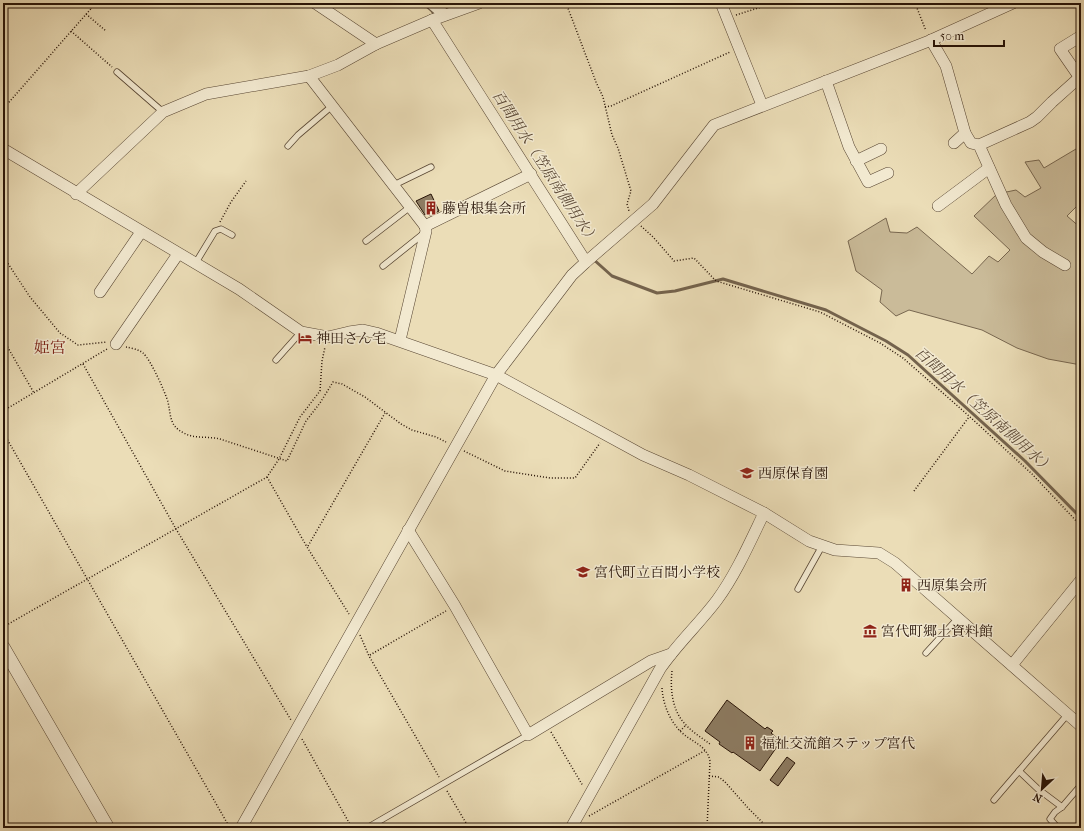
<svg xmlns="http://www.w3.org/2000/svg" width="1084" height="831" font-family="'IM FELL French Canon','Noto Serif JP',serif">
<style>
.green{fill:#cabb99;stroke:#786750}
.lines{fill:none;stroke-linecap:round;stroke-linejoin:round}
.stream{stroke:#74634d;stroke-width:3}
.building{fill:#8d7c63;stroke:#271307}
.service-casing{stroke:#584633;stroke-width:7}
.minor-casing{stroke:#584633;stroke-width:12}
.tertiary-casing{stroke:#584633;stroke-width:14}
.path{stroke:#271307;stroke-width:1.5;stroke-dasharray:1 2;stroke-linecap:butt}
.service{stroke:#f2e9d0;stroke-width:5.5}
.minor{stroke:#f2e9d0;stroke-width:11}
.tertiary{stroke:#f2e9d0;stroke-width:13}
.labels{text-anchor:middle;stroke-width:3;stroke-linejoin:round;paint-order:stroke}
.poi-label{font-size:14px;fill:#271307;stroke:#f2e9d0;text-anchor:start}
.water-label{font-size:15px;font-style:italic;fill:#5b4835;stroke:#f2e9d0}
.quarter-label{font-size:16px;fill:#7a1f14;stroke:#f2e9d0}
</style>
<rect width="100%" height="100%" fill="#ebddb7"/>
<filter id="stains"><feTurbulence type="fractalNoise" baseFrequency=".005" numOctaves="4"/><feColorMatrix values="0 0 0 0 .2 0 0 0 0 .09 0 0 0 0 .02 0 0 0 .5 -.17"/></filter>
<radialGradient id="worn" r=".72"><stop offset=".6" stop-color="#630" stop-opacity="0"/><stop offset="1" stop-color="#630" stop-opacity=".3"/></radialGradient>
<path class="green" d="M1081 146V202L1067 216 1081 228V365L1048 359 1017 348 982 330 909 310 896 316 880 302 882 290 856 271 848 241 886 218 890 232 907 233 917 227 972 274 989 256 998 262 1010 250 974 216 997 194 1016 190 1025 197 1041 188 1025 162 1039 160 1044 168Z"/>
<g class="lines">
<g class="stream">
<path d="M423 3 432 11 436 17"/>
<path d="M593 259 612 276 657 293 675 291 723 279 826 310 886 341 908 355 1025 461 1081 518"/>
</g>
</g>
<g class="building">
<path d="M431 194 439 211 430 216 428 213 425 215 416 201Z"/>
<path d="M727 700 765 729 767 727 773 731 771 733 781 741 760 771 733 752 732 753 719 744 720 742 705 731Z"/>
<path d="M787 757 795 763 778 786 770 780Z"/>
</g>
<g class="lines">
<g class="service-casing">
<g id="service">
<path d="M117 72 163 112"/>
<path d="M288 146 298 135 332 106"/>
<path d="M394 185 431 167"/>
<path d="M366 241 410 207"/>
<path d="M195 264 215 231 221 229 232 235"/>
<path d="M383 266 423 234"/>
<path d="M276 360 301 332"/>
<path d="M798 589 822 546"/>
<path d="M926 653 958 618"/>
<path d="M1019 771 1038 789 1062 807"/>
<path d="M994 800 1068 714"/>
<path d="M367 828 528 735"/>
<path d="M1058 828 1050 819 1055 812 1062 807 1081 785"/>
</g>
</g>
<g class="minor-casing">
<g id="minor">
<path d="M315 3 376 44"/>
<path d="M431 3 445 15"/>
<path d="M721 3 762 105"/>
<path d="M432 20 586 262"/>
<path d="M931 40 946 66 965 133 971 143 979 145 1006 205 1026 238 1043 252 1065 265"/>
<path d="M309 76 425 226 426 231 400 340"/>
<path d="M1080 78 1060 49 1081 36"/>
<path d="M826 81 849 147 868 182 888 173"/>
<path d="M954 143 965 133"/>
<path d="M979 145 1030 122 1037 117 1052 102 1081 76"/>
<path d="M3 149 239 289 301 332 328 337 349 332 363 330 376 333 496 375 643 455 689 475 764 513 809 541 835 550 879 553 895 563 1081 726"/>
<path d="M856 161 881 149"/>
<path d="M76 194 163 112 206 94 309 76 338 65 376 44 432 20 479 3"/>
<path d="M938 206 989 168"/>
<path d="M425 226 531 174"/>
<path d="M100 292 141 232"/>
<path d="M116 344 178 254"/>
<path d="M408 530 455 606 528 735 651 661 671 654"/>
<path d="M1012 665 1081 580"/>
<path d="M241 828 496 375 572 275 586 262 653 204 714 125 929 41 1013 3"/>
<path d="M571 828 660 669C677 644 699 624 717 600 736 574 750 542 764 513"/>
</g>
</g>
<g class="tertiary-casing">
<path id="tertiary" d="M3 647 108 828"/>
</g>
<g class="path">
<path d="M87 3 92 8"/>
<path d="M566 3 596 82 603 97 612 135 618 148 631 191 627 204 629 211"/>
<path d="M915 3 926 31"/>
<path d="M86 14 106 31"/>
<path d="M736 15 774 3"/>
<path d="M71 31 112 67"/>
<path d="M605 107 611 106 730 52"/>
<path d="M3 109 96 3"/>
<path d="M220 222 231 202 246 181"/>
<path d="M641 226 653 237 674 261 694 258 716 281 820 312 880 343 903 358 969 416 1032 474 1081 526"/>
<path d="M3 256 30 297 60 333 78 345 107 342"/>
<path d="M3 339 34 393"/>
<path d="M126 347C131 348 138 349 143 353 151 360 165 392 168 402 171 415 169 426 184 433 194 439 208 436 220 439L287 461 306 421 320 403 333 382 342 384 365 397 401 424 412 430 436 437 446 442"/>
<path d="M83 364 176 529 291 720"/>
<path d="M3 411 107 349"/>
<path d="M3 432 230 828"/>
<path d="M464 451 505 471 550 478H575L600 443"/>
<path d="M267 477 307 547 349 614"/>
<path d="M914 491 969 417"/>
<path d="M308 546 385 413"/>
<path d="M3 627 267 477 279 459 300 417 320 391 322 361 325 347"/>
<path d="M360 635 369 656 439 777"/>
<path d="M370 655 446 611"/>
<path d="M672 671C670 689 672 710 685 724 692 732 702 738 710 744"/>
<path d="M662 688C663 704 669 719 680 731 691 742 707 745 710 761L707 828"/>
<path d="M680 731 686 725"/>
<path d="M551 732 583 786"/>
<path d="M302 739 352 828"/>
<path d="M709 776 719 777 725 782 748 808 768 828"/>
<path d="M447 791 469 828"/>
<path d="M589 816 706 750"/>
</g>
<use href="#service" class="service"/>
<use href="#minor" class="minor"/>
<use href="#tertiary" class="tertiary"/>
</g>
<defs>
<g id="building-bare" transform="scale(1.08)"><path d="M-4-6H4V6H1V3H-1V6H-4ZM-2.5-4.3h1.7v1.8h-1.7ZM.8-4.3h1.7v1.8H.8ZM-2.5-1h1.7V.8h-1.7ZM.8-1h1.7V.8H.8Z" fill="#8f2418" stroke="#f2e9d0" stroke-width="2.5" paint-order="stroke"/></g>
<g id="hotel-bare" transform="scale(1.08)"><path d="M-6-4.5h1.5V1H6V5H4.5V3h-9V5H-6ZM-4 0a1.8 1.8 0 1 1 3.6 0ZM.5 0V-2.5h3Q6-2.5 6 0Z" fill="#8f2418" stroke="#f2e9d0" stroke-width="2.5" paint-order="stroke"/></g>
<g id="school-bare" transform="scale(1.08)"><path d="M0-5L7-2L0 1L-7-2ZM-4 1L0 2.5L4 1V4Q0 6-4 4Z" fill="#8f2418" stroke="#f2e9d0" stroke-width="2.5" paint-order="stroke"/></g>
<g id="museum-bare" transform="scale(1.08)"><path d="M0-6L6-3V-2H-6V-3ZM-5-1h2V3h-2ZM-1-1h2V3h-2ZM3-1h2V3H3ZM-6 4H6V6H-6Z" fill="#8f2418" stroke="#f2e9d0" stroke-width="2.5" paint-order="stroke"/></g>
</defs>
<g fill-rule="evenodd">
<use href="#building-bare" x="431" y="208"/>
<use href="#hotel-bare" x="305" y="338"/>
<use href="#school-bare" x="747" y="473"/>
<use href="#school-bare" x="583" y="572"/>
<use href="#building-bare" x="906" y="585"/>
<use href="#museum-bare" x="870" y="631"/>
<use href="#building-bare" x="750" y="743"/>
</g>
<g class="labels">
<g class="poi-label">
<text x="442" y="213">藤曽根集会所</text>
<text x="316" y="343">神田さん宅</text>
<text x="758" y="478">西原保育園</text>
<text x="594" y="577">宮代町立百間小学校</text>
<text x="917" y="590">西原集会所</text>
<text x="881" y="636">宮代町郷土資料館</text>
<text x="761" y="748">福祉交流館ステップ宮代</text>
</g>
<g class="water-label">
<text transform="translate(545 167) rotate(57)" y="5">百間用水（笠原南側用水）</text>
<text transform="translate(984 410) rotate(42)" y="5">百間用水（笠原南側用水）</text>
</g>
<g class="quarter-label">
<text x="50" y="353">姫宮</text>
</g>
</g>
<rect width="1084" height="831" fill="none" stroke="#ebddb7" stroke-width="16"/>
<rect x="4" y="4" width="1076" height="823" fill="none" stroke="#271307" stroke-width="2"/>
<rect x="8" y="8" width="1068" height="815" fill="none" stroke="#271307"/>
<g transform="translate(1042 789) rotate(206)" stroke="#f2e9d0" stroke-width="3" paint-order="stroke">
<path d="M0-3L7 15L0 10L-7 15Z" fill="#271307"/>
<text y="-6" font-size="11" font-weight="bold" text-anchor="middle" fill="#271307">N</text>
</g>
<path d="M934 40v6h70v-6" fill="none" stroke="#271307" stroke-width="2"/>
<text x="940" y="40" font-size="12" fill="#271307" stroke="#f2e9d0" stroke-width="3" paint-order="stroke">50 m</text>
<rect width="100%" height="100%" filter="url(#stains)"/>
<rect width="100%" height="100%" fill="url(#worn)"/>
</svg>
